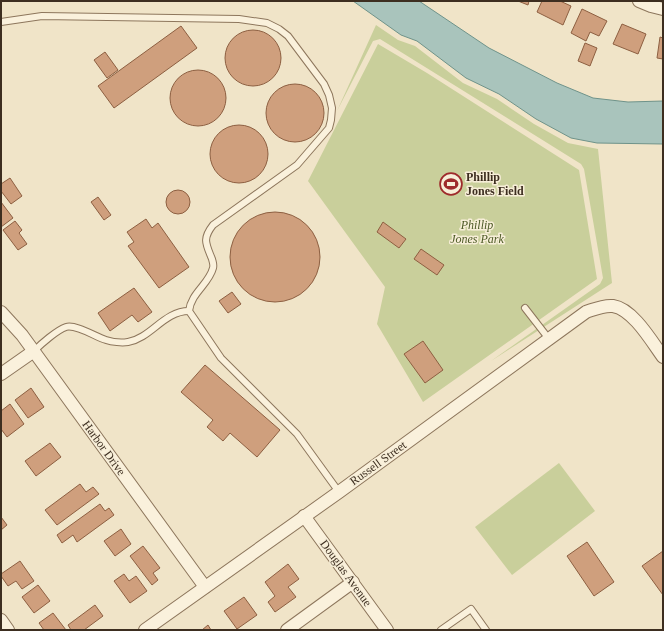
<svg xmlns="http://www.w3.org/2000/svg" width="664" height="631" font-family="Georgia,serif">
<style>
.green{fill:#c9cf9b}
.water{fill:#a9c4bc;stroke:#6f938a}
.building{fill:#cf9f7d;stroke:#8d5f41}
.lines{fill:none;stroke-linecap:round;stroke-linejoin:round}
.lane-casing{stroke:#8d765c;stroke-width:8}
.street-casing{stroke:#8d765c;stroke-width:14}
.lane{stroke:#faf1dc;stroke-width:6}
.street{stroke:#faf1dc;stroke-width:12}
.labels{text-anchor:middle;stroke-width:3;stroke-linejoin:round;paint-order:stroke}
.poi-label{font-size:12px;font-weight:bold;fill:#3d2e20;stroke:#f7eed8;text-anchor:start}
.park-label{font-size:12px;font-style:italic;fill:#4d5a26;stroke:#f7eed8}
.street-label{font-size:12px;fill:#3d2e20;stroke:#f7eed8}
</style>
<rect width="100%" height="100%" fill="#f0e4c8"/>
<g class="green">
<path d="M376 25 398 40 415 46 463 83 497 99 534 124 568 143 598 149 612 283 491 361 600 284 603 278 584 169 581 164 380 39 373 41 337 111Z"/>
<path d="M378 44 427 73 579 170 597 279 423 402 377 324 385 287 308 181Z"/>
<path d="M559 463 595 511 512 575 475 527Z"/>
</g>
<path class="water" d="M353 1H419L489 48 557 83 593 98 628 102 663 101V144L597 143 571 138 536 119 499 94 466 78 417 41 401 35Z"/>
<g class="building">
<path d="M518 1H529L528 5Z"/>
<path d="M542 1H560L571 6 563 25 537 12Z"/>
<path d="M582 9 607 21 599 36 590 32 586 41 571 33Z"/>
<path d="M622 24 646 34 638 54 613 44Z"/>
<path d="M181 26 197 48 114 108 98 86Z"/>
<circle cx="253" cy="58" r="28"/>
<path d="M660 37 663 38V59L657 58Z"/>
<path d="M585 43 597 48 590 66 578 61Z"/>
<path d="M105 52 118 70 107 78 94 60Z"/>
<circle cx="198" cy="98" r="28"/>
<circle cx="295" cy="113" r="29"/>
<circle cx="239" cy="154" r="29"/>
<path d="M10 178 22 196 11 204 1 191V184Z"/>
<circle cx="178" cy="202" r="12"/>
<path d="M98 197 111 215 104 220 91 202Z"/>
<path d="M1 202 13 218 1 227Z"/>
<circle cx="275" cy="257" r="45"/>
<path d="M146 219 152 228 158 223 189 267 159 288 128 246 134 242 127 232Z"/>
<path d="M15 221 22 230 19 233 27 244 18 250 3 230Z"/>
<path d="M383 222 406 239 399 248 377 232Z"/>
<path d="M421 249 444 265 437 275 414 259Z"/>
<path d="M134 288 152 312 138 322 132 315 110 331 98 313Z"/>
<path d="M232 292 241 304 228 313 219 301Z"/>
<path d="M423 341 443 370 425 383 404 354Z"/>
<path d="M205 365 280 430 257 457 230 433 223 441 207 427 213 420 181 392Z"/>
<path d="M31 388 44 407 28 418 15 400Z"/>
<path d="M10 404 24 424 7 437 1 429V411Z"/>
<path d="M50 443 61 457 36 476 25 461Z"/>
<path d="M80 484 86 492 93 487 99 494 57 525 45 510Z"/>
<path d="M100 504 105 511 109 508 114 515 77 542 73 535 62 543 57 535Z"/>
<path d="M1 517 7 525 1 530Z"/>
<path d="M121 529 131 544 115 556 104 541Z"/>
<path d="M587 542 614 582 594 596 567 556Z"/>
<path d="M143 546 160 568 153 573 158 580 152 585 130 556Z"/>
<path d="M663 551V595L642 566Z"/>
<path d="M20 561 34 581 22 589 16 581 8 586 1 576V574Z"/>
<path d="M288 564 299 579 288 587 296 597 275 612 268 602 275 596 265 582Z"/>
<path d="M124 574 129 581 136 576 147 591 130 603 114 581Z"/>
<path d="M38 585 50 601 34 613 22 597Z"/>
<path d="M244 597 257 615 237 629 224 611Z"/>
<path d="M95 605 103 616 84 630H71L68 625Z"/>
<path d="M53 613 66 630H44L39 623Z"/>
<path d="M208 625 211 630H202Z"/>
</g>
<g class="lines">
<g class="lane-casing">
<g id="lane">
<path d="M1 22 42 16 239 19 267 23 279 29 288 36 324 84 329 95 332 108 331 120 329 128 297 165 213 225C202 239 206 244 212 259 213 263 214 265 213 268 209 284 191 293 189 311L221 358 297 434 339 492"/>
<path d="M525 308 549 339"/>
<path d="M34 351C41 344 57 330 66 327 76 324 96 337 106 340 112 342 122 343 128 342 151 338 164 311 189 311"/>
<path d="M441 630 471 609 486 630"/>
</g>
</g>
<g class="street-casing">
<g id="street">
<path d="M639 1 651 6 663 9"/>
<path d="M1 312 22 335 205 587"/>
<path d="M1 374 34 351"/>
<path d="M304 516 387 630"/>
<path d="M1 620 8 630"/>
<path d="M145 630 339 492 586 312C595 309 603 305 613 306 633 309 652 342 663 357"/>
<path d="M287 630 353 582"/>
</g>
</g>
<use href="#lane" class="lane"/>
<use href="#street" class="street"/>
</g>
<defs>
<g id="stadium-ring" transform="scale(1.15)"><circle r="9.5" fill="#f7eed8" stroke="#9e2a2b" stroke-width="1.5"/><path d="M0-5a6.5 5 0 1 0 0 10a6.5 5 0 1 0 0-10ZM-3.5-1.8h7v3.6h-7Z" fill="#9e2a2b"/></g>
</defs>
<g fill-rule="evenodd">
<use href="#stadium-ring" x="451" y="184"/>
</g>
<g class="labels">
<g class="poi-label">
<text x="466" y="181">Phillip<tspan x="466" dy="14">Jones Field</tspan></text>
</g>
<g class="park-label">
<text x="477" y="229">Phillip<tspan x="477" dy="14">Jones Park</tspan></text>
</g>
<g class="street-label">
<text transform="translate(104 448) rotate(54)" y="4">Harbor Drive</text>
<text transform="translate(378 463) rotate(-36)" y="4">Russell Street</text>
<text transform="translate(346 573) rotate(54)" y="4">Douglas Avenue</text>
</g>
</g>
<rect width="664" height="631" fill="none" stroke="#3d2e20" stroke-width="4"/>
</svg>
